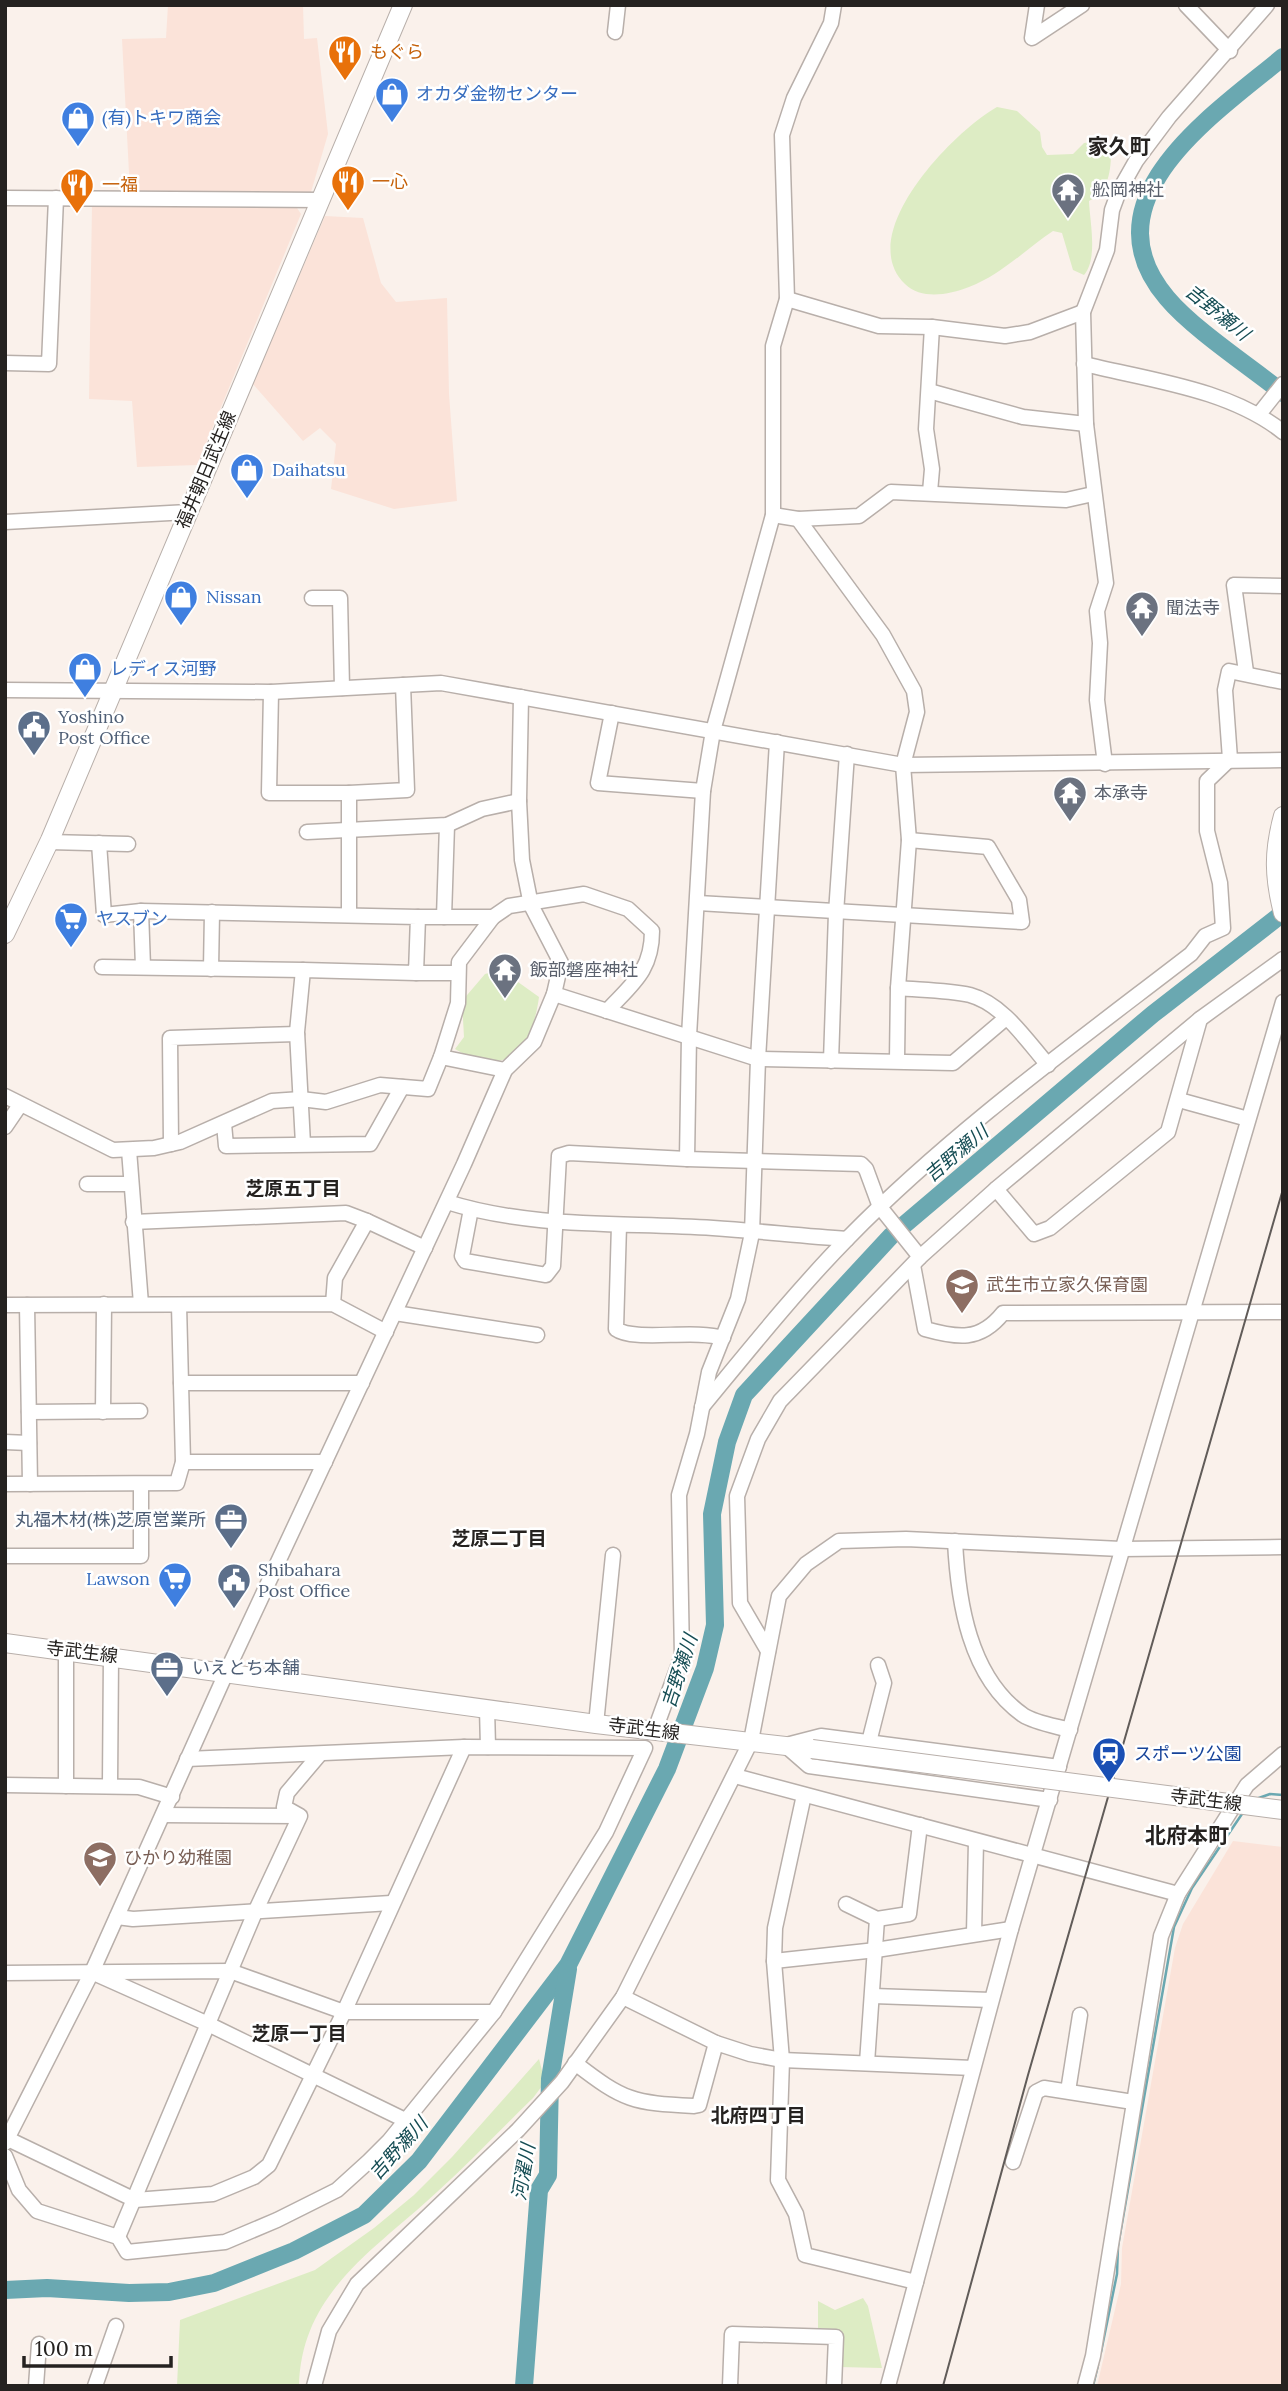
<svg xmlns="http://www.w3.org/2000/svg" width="1288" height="2391" font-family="Lora,'Noto Sans JP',serif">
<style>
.industrial{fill:#fbe3d9}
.green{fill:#ddecc4}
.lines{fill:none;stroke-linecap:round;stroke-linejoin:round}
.stream{stroke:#6aa8b1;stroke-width:2.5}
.river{stroke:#6aa8b1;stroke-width:18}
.minor-casing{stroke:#b8afaa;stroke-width:17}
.major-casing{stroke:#b8afaa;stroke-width:20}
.minor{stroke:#fff;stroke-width:14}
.major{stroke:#fff;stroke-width:18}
.tram{stroke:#615c59;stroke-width:2}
.major-bridge-casing{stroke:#b8afaa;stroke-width:20;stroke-linecap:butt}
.major-bridge{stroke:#fff;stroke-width:18}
.labels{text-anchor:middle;stroke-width:5;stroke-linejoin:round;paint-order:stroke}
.food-label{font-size:18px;fill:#c56008;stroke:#fff;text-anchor:start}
.shop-label{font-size:18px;fill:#366cbe;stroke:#fff;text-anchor:start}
.worship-label{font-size:18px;fill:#5b616d;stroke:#fff;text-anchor:start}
.street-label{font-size:18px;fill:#252220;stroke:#fff}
.service-label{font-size:18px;fill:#4e5e75;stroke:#fff;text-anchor:start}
.education-label{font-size:18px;fill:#785e54;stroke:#fff;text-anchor:start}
.transit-label{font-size:18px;fill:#164399;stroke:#fff;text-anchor:start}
.water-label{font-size:19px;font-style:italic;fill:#164d54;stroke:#fff}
.neighbourhood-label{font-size:19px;font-weight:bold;fill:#252220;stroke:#fff}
.quarter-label{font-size:21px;font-weight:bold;fill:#252220;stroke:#fff}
</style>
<rect width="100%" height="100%" fill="#faf1eb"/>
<g class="industrial">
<path d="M168 5H303L304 39 317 38 328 134 311 192H130L122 39 166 38Z"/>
<path d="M92 205H295L301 214 197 465 137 467 132 401 89 399Z"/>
<path d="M325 216 363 218 381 283 396 302 447 298 449 394 457 501 394 509 331 489 336 444 320 428 303 441 253 384Z"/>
<path d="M1233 1841 1283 1847V2386H1097L1121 2284 1122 2248 1175 1948 1183 1924Z"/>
</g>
<g class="green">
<path d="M997 107 1017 111 1040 132 1042 147 1047 155 1073 154 1084 143 1098 141 1111 150C1111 171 1109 191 1089 201 1090 223 1098 259 1084 275L1073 270 1062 233 1053 231C1026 249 1001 275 969 287 948 295 922 300 905 284 853 234 954 131 997 107Z"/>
<path d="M500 970 509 971 518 982 539 997C532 1049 507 1080 455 1049L464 1037 462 1001 485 974Z"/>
<path d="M539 2059 545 2082 533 2098C501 2129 470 2162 437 2192 376 2249 301 2292 299 2386H177L180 2320 315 2270 374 2228 414 2195 452 2157Z"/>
<path d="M863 2298 868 2306 882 2368 839 2367 840 2332H818V2301L835 2310Z"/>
</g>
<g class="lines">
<g class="stream">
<path d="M1256 1799 1270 1794 1283 1795"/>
<path d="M1101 2352 1117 2274 1118 2246 1174 1927 1192 1888 1244 1811"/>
<path d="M1093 2386 1098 2365"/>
</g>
<g class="river">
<path d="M1283 57C1216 113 1083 199 1167 298 1193 329 1249 366 1283 393"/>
<path d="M5 2290 47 2288 129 2293 169 2292 214 2283 294 2251 364 2215 419 2161 568 1965 667 1769 705 1668 715 1625 712 1514 727 1442 744 1395 891 1236 1153 1014 1283 913"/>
<path d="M524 2386 539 2190 548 2175 550 2079 568 1969"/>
</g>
<g class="minor-casing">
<g id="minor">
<path d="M834 5 831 23 794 98 782 135 787 299 773 346V515L713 731 703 791 689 1036 687 1159 861 1164 866 1169 880 1207 920 1257"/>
<path d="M1037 5 1032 38 1082 5"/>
<path d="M1186 5 1230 51"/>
<path d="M615 32 618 5"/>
<path d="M5 198 321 200"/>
<path d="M787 299 879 326 932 327 1005 336 1030 332 1083 312"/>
<path d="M5 363 49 364 56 198"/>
<path d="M1084 364C1149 380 1229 389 1283 432"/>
<path d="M929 391 1023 417 1086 424"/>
<path d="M1260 413 1283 384"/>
<path d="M930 492 932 469 926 429 932 327"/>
<path d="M773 515 798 519 859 516 891 492 1066 500 1093 494"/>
<path d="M798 519 883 635 914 691 917 712 903 765 909 840 898 988 897 1060"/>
<path d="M5 522 188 512"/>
<path d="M312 598H340L342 688"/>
<path d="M1246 672 1234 585 1283 586"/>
<path d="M5 690 271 692 441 683 903 765 1283 760"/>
<path d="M271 692 269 793H349V915"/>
<path d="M612 713 598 783 703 791"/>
<path d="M1105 764 1097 700 1100 643 1097 611 1106 583 1086 424 1083 312 1107 250 1112 210 1119 191 1136 161 1169 117 1267 5"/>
<path d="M349 793 407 790 403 685"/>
<path d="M307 832 447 825 482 809 519 801"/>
<path d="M49 842 128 844"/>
<path d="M99 843 104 915 141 911 418 917 416 973 303 970 297 1032 303 1144"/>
<path d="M698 903 1022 922 1019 900 988 847 909 840"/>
<path d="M141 911 143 967"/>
<path d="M418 917H493L509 906 584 894 628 909 652 931C652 971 632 984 607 1011"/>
<path d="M444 917 447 825"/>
<path d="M102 967 303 970"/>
<path d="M211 969 212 912"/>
<path d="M416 973H458"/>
<path d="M898 988C921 990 948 990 970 995 1003 1004 1027 1041 1048 1065"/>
<path d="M554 994 758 1059 953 1063 1006 1018"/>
<path d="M441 1057 458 1003 459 962 493 917"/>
<path d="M831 1061 836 913 847 754"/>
<path d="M5 1096 113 1150 154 1148 180 1142 272 1101 301 1099 326 1102 380 1085 428 1089 441 1057 505 1070"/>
<path d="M1179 1100 1248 1119"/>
<path d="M224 1124 226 1146 370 1144 402 1087"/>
<path d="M5 1127 20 1105"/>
<path d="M171 1144 170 1038 297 1034"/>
<path d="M129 1150 141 1304"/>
<path d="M87 1184H130"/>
<path d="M996 1189 1034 1234 1050 1228 1168 1132 1200 1019"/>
<path d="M447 1202C533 1229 624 1222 713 1228 758 1231 802 1236 847 1239"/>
<path d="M471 1209 462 1256 465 1261 546 1275 553 1266 559 1156 569 1153 687 1159"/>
<path d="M133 1222 346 1213 367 1221"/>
<path d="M619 1225 616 1329C634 1342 694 1329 723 1338"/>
<path d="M913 1265 925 1329C957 1338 980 1342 1003 1313L1283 1312"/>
<path d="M333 1304 335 1278 367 1221 425 1248"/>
<path d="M5 1305 333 1304 386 1332"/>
<path d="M27 1305 30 1484"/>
<path d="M395 1313 537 1335"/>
<path d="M181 1383H362"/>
<path d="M702 1407C749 1350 796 1291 848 1238 951 1133 1074 1044 1191 954L1205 936 1223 928 1220 883 1207 831V781L1230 759 1225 690 1229 671 1283 682"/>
<path d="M29 1412 140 1411"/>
<path d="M103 1412 104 1304"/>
<path d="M5 1442 29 1443"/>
<path d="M183 1462H325"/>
<path d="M5 1484 177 1483 183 1462 179 1305"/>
<path d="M955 1541C958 1601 969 1677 1023 1715 1035 1723 1056 1726 1070 1730"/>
<path d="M5 1556H141V1485"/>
<path d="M66 1650V1786"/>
<path d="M768 1651 740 1603 737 1496 758 1439 780 1401 920 1257 996 1189 1200 1019 1283 959"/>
<path d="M487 1708 488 1747"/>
<path d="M596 1724 613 1555"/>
<path d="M655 1730 682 1656 679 1495 697 1434 709 1372 738 1299 752 1233 758 1059 777 742"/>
<path d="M869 1742 884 1683 878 1665"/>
<path d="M790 1744 821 1736 1059 1767"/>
<path d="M786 1746 809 1766 1050 1800"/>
<path d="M735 1776 1178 1894"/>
<path d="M5 1785 139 1787 172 1797"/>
<path d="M110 1785 111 1656"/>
<path d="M804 1795 775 1928 774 1961 782 2060 778 2180 796 2214 805 2255 916 2282"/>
<path d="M163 1815 299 1816"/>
<path d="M846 1904 877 1919 909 1914 920 1825"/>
<path d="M117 1917 133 1919 391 1903"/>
<path d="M974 1934 976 1841"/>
<path d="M774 1961 876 1950 1011 1929"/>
<path d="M5 1973 230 1971 344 2012H494"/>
<path d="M96 1974 208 2024 405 2120"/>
<path d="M873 1996 991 2000"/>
<path d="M623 1997 716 2043 750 2054 782 2060 973 2068"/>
<path d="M575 2063C624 2101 633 2103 694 2106L699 2105 716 2043"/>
<path d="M867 2063 877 1919"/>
<path d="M1068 2091 1080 2015"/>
<path d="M8 2139 135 2200 213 2194 254 2177 269 2165 344 2012 464 1747"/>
<path d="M5 2143 92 1972 227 1671 464 1164 505 1070 534 1042 554 994 561 963 531 905 522 860 519 801 521 697"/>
<path d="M5 2156 19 2190 37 2211 118 2237 127 2252 225 2242 277 2220 337 2190 369 2161 389 2141 494 2012 606 1832 645 1748 464 1747 187 1759"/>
<path d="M1013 2162 1036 2092 1044 2088 1133 2102"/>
<path d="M118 2237 256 1910 300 1816 284 1807 287 1793 320 1754"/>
<path d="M36 2386 39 2344"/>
<path d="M95 2386 116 2326"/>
<path d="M314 2386 329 2331 357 2284 518 2130 562 2082 623 1997 751 1741 779 1596 806 1564 839 1541 906 1539 1121 1549 1283 1547"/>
<path d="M730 2386 732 2334 836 2337 834 2386"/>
<path d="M888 2386 1011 1929 1283 1002"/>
<path d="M1085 2386 1093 2356 1161 1936 1178 1894 1247 1785 1283 1754"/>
</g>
</g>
<g class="major-casing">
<g id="major">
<path d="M1283 816C1273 852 1274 878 1283 913"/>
<path d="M5 934 50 840 403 5"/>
<path d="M5 1643 596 1724 812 1749"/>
</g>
</g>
<use href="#minor" class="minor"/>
<use href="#major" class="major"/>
<path class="tram" d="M943 2386 1028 2075 1283 1189"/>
<g class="major-bridge-casing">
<path id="major-bridge" d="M812 1749 1283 1810"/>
</g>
<use href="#major-bridge" class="major-bridge"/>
</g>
<defs>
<g id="restaurant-pin" transform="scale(1.75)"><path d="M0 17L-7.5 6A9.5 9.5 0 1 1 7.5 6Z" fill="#e8710a" stroke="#fff"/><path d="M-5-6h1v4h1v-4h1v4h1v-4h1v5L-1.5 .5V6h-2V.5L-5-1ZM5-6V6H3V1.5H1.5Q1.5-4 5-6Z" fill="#fff"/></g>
<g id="shop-pin" transform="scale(1.75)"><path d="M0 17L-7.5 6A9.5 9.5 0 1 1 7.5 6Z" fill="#3f7fe0" stroke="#fff"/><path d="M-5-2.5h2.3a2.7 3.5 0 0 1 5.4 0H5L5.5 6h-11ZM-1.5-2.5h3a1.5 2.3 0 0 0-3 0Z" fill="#fff"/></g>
<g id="temple-pin" transform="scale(1.75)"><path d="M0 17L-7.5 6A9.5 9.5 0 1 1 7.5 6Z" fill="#6b7280" stroke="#fff"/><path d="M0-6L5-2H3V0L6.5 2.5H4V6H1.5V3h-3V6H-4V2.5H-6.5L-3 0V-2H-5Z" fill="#fff"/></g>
<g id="civic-pin" transform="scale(1.75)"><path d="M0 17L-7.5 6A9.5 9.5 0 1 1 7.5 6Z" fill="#5c6f8a" stroke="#fff"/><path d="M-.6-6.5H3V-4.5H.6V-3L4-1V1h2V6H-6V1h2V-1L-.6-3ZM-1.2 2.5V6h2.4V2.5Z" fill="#fff"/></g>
<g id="supermarket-pin" transform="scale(1.75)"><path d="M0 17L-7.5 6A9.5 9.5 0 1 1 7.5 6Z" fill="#3f7fe0" stroke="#fff"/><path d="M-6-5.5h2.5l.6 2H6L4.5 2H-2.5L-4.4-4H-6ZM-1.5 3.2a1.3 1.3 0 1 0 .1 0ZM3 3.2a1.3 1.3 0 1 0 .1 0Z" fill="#fff"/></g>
<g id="school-pin" transform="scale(1.75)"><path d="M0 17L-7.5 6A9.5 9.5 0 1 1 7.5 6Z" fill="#8d6e63" stroke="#fff"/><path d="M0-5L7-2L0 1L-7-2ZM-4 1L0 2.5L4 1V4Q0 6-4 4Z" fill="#fff"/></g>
<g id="office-pin" transform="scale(1.75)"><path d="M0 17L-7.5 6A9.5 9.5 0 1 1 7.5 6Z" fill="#5c6f8a" stroke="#fff"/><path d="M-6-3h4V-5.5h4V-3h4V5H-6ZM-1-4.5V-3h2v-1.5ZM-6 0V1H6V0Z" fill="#fff"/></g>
<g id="station-pin" transform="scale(1.75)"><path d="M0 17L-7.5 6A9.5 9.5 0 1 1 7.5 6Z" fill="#1a4fb4" stroke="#fff"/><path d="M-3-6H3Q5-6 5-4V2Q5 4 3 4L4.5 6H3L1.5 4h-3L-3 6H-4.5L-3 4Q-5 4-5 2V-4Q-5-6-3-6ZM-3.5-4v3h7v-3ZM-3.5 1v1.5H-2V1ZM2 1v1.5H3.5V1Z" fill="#fff"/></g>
</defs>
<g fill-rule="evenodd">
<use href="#restaurant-pin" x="345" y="52"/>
<use href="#shop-pin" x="392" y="94"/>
<use href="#shop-pin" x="78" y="118"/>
<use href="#restaurant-pin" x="348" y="182"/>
<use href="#restaurant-pin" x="77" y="185"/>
<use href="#temple-pin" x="1068" y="190"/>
<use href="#shop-pin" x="247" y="470"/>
<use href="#shop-pin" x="181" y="597"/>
<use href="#temple-pin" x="1142" y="608"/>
<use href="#shop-pin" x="85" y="669"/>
<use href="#civic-pin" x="34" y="727"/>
<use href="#temple-pin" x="1070" y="793"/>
<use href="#supermarket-pin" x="71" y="919"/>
<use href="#temple-pin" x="505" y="970"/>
<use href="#school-pin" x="962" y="1285"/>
<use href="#office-pin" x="231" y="1520"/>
<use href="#supermarket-pin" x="175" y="1579"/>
<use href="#civic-pin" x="234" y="1580"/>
<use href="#office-pin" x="167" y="1668"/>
<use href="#station-pin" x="1109" y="1754"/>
<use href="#school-pin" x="100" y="1858"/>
</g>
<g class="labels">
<g class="food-label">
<text x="370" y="58">もぐら</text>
<text x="372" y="188">一心</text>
<text x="102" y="191">一福</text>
</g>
<g class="shop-label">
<text x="416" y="100">オカダ金物センター</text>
<text x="102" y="124">(有)トキワ商会</text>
<text x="272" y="476">Daihatsu</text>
<text x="206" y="603">Nissan</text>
<text x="110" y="675">レディス河野</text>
<text x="96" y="925">ヤスブン</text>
<text x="150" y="1585" text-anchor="end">Lawson</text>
</g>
<g class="worship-label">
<text x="1092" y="196">舩岡神社</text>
<text x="1166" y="614">聞法寺</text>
<text x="1094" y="799">本承寺</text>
<text x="530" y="976">飯部磐座神社</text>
</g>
<g class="street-label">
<text transform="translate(206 470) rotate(-67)" y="6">福井朝日武生線</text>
<text transform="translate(82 1652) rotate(7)" y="6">寺武生線</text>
<text transform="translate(644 1729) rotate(7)" y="6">寺武生線</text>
<text transform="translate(1206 1800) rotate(7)" y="6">寺武生線</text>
</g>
<g class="service-label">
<text x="58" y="723">Yoshino<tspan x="58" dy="21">Post Office</tspan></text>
<text x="206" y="1526" text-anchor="end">丸福木材(株)芝原営業所</text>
<text x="258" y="1576">Shibahara<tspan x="258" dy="21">Post Office</tspan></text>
<text x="192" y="1674">いえとち本舗</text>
</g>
<g class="education-label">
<text x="986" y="1291">武生市立家久保育園</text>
<text x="124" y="1864">ひかり幼稚園</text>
</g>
<g class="transit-label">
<text x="1134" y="1760">スポーツ公園</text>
</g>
<g class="water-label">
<text transform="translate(1218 312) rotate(39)" y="7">吉野瀬川</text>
<text transform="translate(956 1153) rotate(-40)" y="7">吉野瀬川</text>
<text transform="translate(679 1671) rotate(-72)" y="7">吉野瀬川</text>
<text transform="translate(398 2148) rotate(-48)" y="7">吉野瀬川</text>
<text transform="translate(523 2172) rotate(-80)" y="7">河濯川</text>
</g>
<g class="neighbourhood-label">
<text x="293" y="1195">芝原五丁目</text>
<text x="499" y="1545">芝原二丁目</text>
<text x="299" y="2040">芝原一丁目</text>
<text x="758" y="2122">北府四丁目</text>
</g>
<g class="quarter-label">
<text x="1119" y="154">家久町</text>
<text x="1187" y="1843">北府本町</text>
</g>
</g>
<rect width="1288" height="2391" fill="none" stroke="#252220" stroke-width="14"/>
<path d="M24 2356v10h147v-10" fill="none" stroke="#252220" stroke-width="3.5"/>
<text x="35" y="2356" font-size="21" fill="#252220" stroke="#ffffff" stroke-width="5" paint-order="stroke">100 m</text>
</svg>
